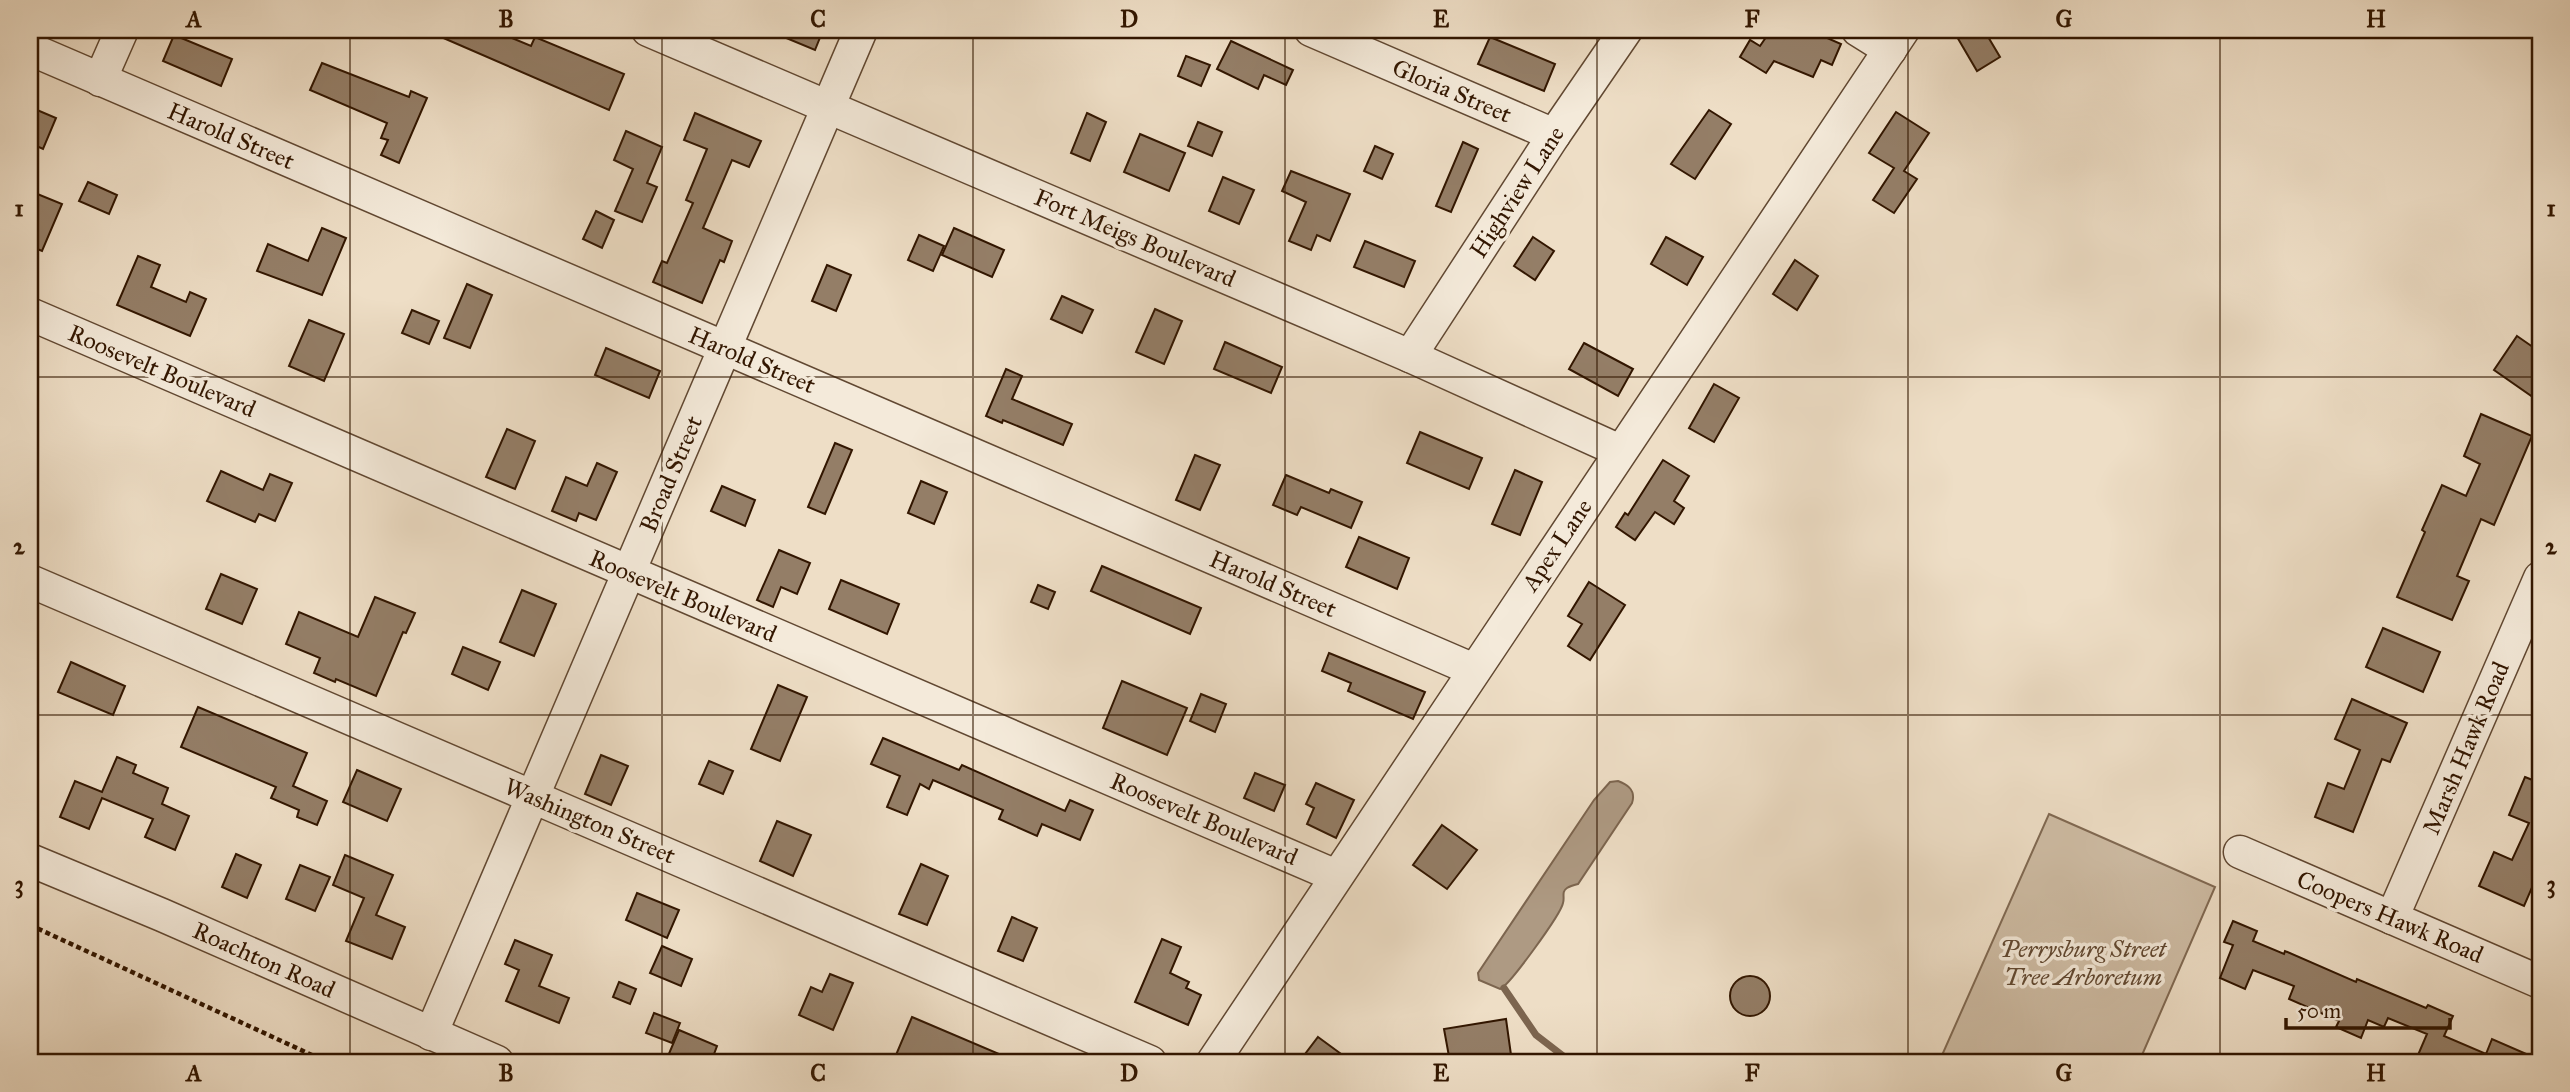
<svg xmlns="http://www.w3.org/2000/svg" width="2570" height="1092" font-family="'IM FELL Great Primer',serif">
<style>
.green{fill:#cebca4;stroke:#806952;stroke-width:2}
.water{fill:#ae9a83;stroke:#7c654f;stroke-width:2}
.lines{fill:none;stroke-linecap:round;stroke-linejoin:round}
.stream{stroke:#7c654f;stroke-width:7}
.building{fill:#947e67;stroke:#321600;stroke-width:2}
.minor-casing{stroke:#614832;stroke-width:35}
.path{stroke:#321600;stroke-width:4.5;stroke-dasharray:5 3.5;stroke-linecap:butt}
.minor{stroke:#f4eada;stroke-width:32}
.grid{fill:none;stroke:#321600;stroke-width:2;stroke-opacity:0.55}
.labels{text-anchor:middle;stroke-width:7;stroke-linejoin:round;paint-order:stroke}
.street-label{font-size:24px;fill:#321600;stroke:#f4eada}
.park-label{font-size:24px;font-style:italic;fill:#614831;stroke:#f4eada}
.neatline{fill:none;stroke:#321600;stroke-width:2.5}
.grid-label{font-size:23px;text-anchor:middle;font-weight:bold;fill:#321600}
</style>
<rect width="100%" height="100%" fill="#eedec6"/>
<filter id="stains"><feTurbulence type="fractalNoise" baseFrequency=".00286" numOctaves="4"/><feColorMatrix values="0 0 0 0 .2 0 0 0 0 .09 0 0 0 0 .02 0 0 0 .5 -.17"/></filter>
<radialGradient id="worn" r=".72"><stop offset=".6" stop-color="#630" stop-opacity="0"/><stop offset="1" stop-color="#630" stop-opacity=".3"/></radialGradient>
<path class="green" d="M2049 814 2215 887 2139 1062H1939Z"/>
<path class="water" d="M1618 781C1629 785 1636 791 1632 803L1578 884C1574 885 1570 886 1567 888 1561 892 1565 897 1563 903 1561 914 1509 986 1500 989L1479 980 1478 973 1594 800 1610 782Z"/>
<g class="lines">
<g class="stream">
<path d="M1504 988 1536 1035 1571 1062"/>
<path d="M1410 1062 1411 1061"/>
</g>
</g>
<g class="building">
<path d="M425 30H493L531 46 535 37 624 74 609 110Z"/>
<path d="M767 30H823L815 50Z"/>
<path d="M1771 30H1809L1841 44 1832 65 1821 60 1813 77 1774 61 1766 73 1740 57 1750 40 1760 46Z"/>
<path d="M1953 30H1984L2000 57 1977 71Z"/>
<path d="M174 35 232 59 221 86 163 61Z"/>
<path d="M1490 37 1555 64 1544 91 1478 64Z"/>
<path d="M1231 41 1293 70 1286 85 1264 75 1258 89 1217 69Z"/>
<path d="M1186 56 1210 65 1201 86 1178 76Z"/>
<path d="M322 63 409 97 411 91 427 98 399 163 381 155 388 140 381 138 387 123 310 90Z"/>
<path d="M30 107 56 118 43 149 30 143Z"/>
<path d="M1709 110 1731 124 1695 179 1671 164Z"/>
<path d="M1896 112 1929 133 1904 171 1917 179 1894 213 1873 200 1894 168 1869 153Z"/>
<path d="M695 113 761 141 749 167 732 160 703 228 732 241 724 262 720 260 702 303 653 282 662 261 667 263 693 203 686 200 707 149 684 140Z"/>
<path d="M1087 113 1106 122 1090 161 1071 153Z"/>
<path d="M1198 122 1222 132 1212 156 1188 146Z"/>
<path d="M626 131 662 147 647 183 657 187 642 222 615 211 633 169 614 160Z"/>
<path d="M1140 134 1185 153 1169 191 1124 172Z"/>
<path d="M1463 142 1478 149 1451 212 1436 206Z"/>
<path d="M1375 146 1393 154 1382 179 1364 171Z"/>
<path d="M1291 171 1350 194 1330 241 1317 235 1311 250 1289 241 1306 202 1282 191Z"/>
<path d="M1223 177 1254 190 1239 224 1209 211Z"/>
<path d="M88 182 117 195 109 214 79 201Z"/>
<path d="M30 191 62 204 42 251 30 246Z"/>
<path d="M596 211 614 220 602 248 583 239Z"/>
<path d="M322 228 346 238 322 295 257 271 268 244 308 261Z"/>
<path d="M954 228 1004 250 992 277 942 255Z"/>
<path d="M919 235 944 246 933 271 908 260Z"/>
<path d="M1533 237 1554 251 1535 280 1514 266Z"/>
<path d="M1666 237 1703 257 1687 285 1651 264Z"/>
<path d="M1365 241 1415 261 1404 287 1354 267Z"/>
<path d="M138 256 160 265 151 287 186 302 190 292 206 299 190 336 117 305Z"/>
<path d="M1795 260 1818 276 1797 310 1773 294Z"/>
<path d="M827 265 851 275 836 311 812 301Z"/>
<path d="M467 284 492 295 470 348 444 338Z"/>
<path d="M1062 296 1093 310 1082 333 1051 319Z"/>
<path d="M1155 309 1182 321 1164 364 1136 352Z"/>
<path d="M412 310 439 321 429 344 402 333Z"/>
<path d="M309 320 344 334 324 381 289 366Z"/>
<path d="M2517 336 2540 352V402L2494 370Z"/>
<path d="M1225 342 1282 367 1271 393 1214 369Z"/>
<path d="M1584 343 1633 369 1618 396 1569 369Z"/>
<path d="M606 348 660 371 649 398 595 375Z"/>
<path d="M1006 369 1022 376 1012 399 1072 424 1063 445 1003 420 1002 423 986 416Z"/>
<path d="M1714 384 1739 398 1714 442 1689 428Z"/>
<path d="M2481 414 2532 436 2494 525 2481 519 2457 576 2469 581 2452 620 2397 597 2425 532 2422 530 2442 485 2466 496 2480 464 2464 456Z"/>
<path d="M507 429 535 441 515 489 486 477Z"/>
<path d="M1420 432 1482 458 1469 489 1407 463Z"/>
<path d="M835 443 852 450 825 514 808 507Z"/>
<path d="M1195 455 1220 465 1200 510 1176 500Z"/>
<path d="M1663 460 1689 476 1674 501 1684 508 1674 524 1655 512 1635 540 1616 527 1625 513 1628 515Z"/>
<path d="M597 463 617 472 596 520 579 513 576 521 552 511 566 477 587 486Z"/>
<path d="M1515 470 1542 482 1520 535 1492 524Z"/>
<path d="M221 471 263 490 270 474 292 483 275 521 259 514 255 522 207 501Z"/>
<path d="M1286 475 1329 493 1331 489 1362 502 1351 528 1301 507 1297 515 1273 505Z"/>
<path d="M921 481 947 492 934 524 908 513Z"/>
<path d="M722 486 755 500 745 526 711 511Z"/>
<path d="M1359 537 1409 558 1397 589 1346 567Z"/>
<path d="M779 550 810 563 797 594 781 587 773 607 757 600Z"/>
<path d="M1102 566 1201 608 1190 634 1091 591Z"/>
<path d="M221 574 257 589 242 624 206 609Z"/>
<path d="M841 580 899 604 887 634 829 609Z"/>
<path d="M1589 582 1625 605 1590 660 1568 646 1582 624 1568 616Z"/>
<path d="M1038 585 1055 592 1048 609 1031 602Z"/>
<path d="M522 590 556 604 534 656 500 642Z"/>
<path d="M375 597 415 613 406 633 403 632 376 696 336 679 335 682 314 673 320 658 286 644 299 612 358 637Z"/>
<path d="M2383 628 2440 652 2423 692 2366 667Z"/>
<path d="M463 647 500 662 488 690 452 674Z"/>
<path d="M1329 653 1425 692 1413 719 1348 691 1351 683 1322 671Z"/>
<path d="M71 662 125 686 113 715 58 692Z"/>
<path d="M1122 681 1187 708 1167 755 1103 728Z"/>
<path d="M778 685 807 697 780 761 751 749Z"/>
<path d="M1201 694 1226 704 1215 732 1190 721Z"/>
<path d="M2352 699 2407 723 2390 762 2382 759 2353 832 2315 817 2328 783 2344 789 2360 750 2335 739Z"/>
<path d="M198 707 307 753 293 786 327 801 317 825 297 817 299 810 271 798 276 787 181 747Z"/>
<path d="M883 738 959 770 962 765 1065 811 1070 800 1093 810 1080 840 1042 824 1037 836 999 819 1003 810 933 780 929 789 920 784 907 815 887 807 900 776 871 764Z"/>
<path d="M601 755 628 766 611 805 585 794Z"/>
<path d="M117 757 136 765 133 773 168 788 162 804 189 816 175 850 145 837 153 819 102 798 89 829 60 817 75 781 102 792Z"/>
<path d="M709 761 733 771 723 794 699 784Z"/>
<path d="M357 770 401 789 387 821 343 802Z"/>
<path d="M1255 773 1285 785 1274 811 1244 798Z"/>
<path d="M2525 777 2540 783V869L2524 906 2479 886 2494 852 2512 860 2529 823 2509 815Z"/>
<path d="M1316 783 1354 800 1336 838 1307 824 1314 808 1306 804Z"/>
<path d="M777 821 811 835 793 876 760 861Z"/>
<path d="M1442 825 1477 850 1447 889 1413 865Z"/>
<path d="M236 854 261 865 247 898 222 887Z"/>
<path d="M345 855 393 875 376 915 405 927 392 959 346 941 364 898 333 885Z"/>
<path d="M921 864 948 876 927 925 899 914Z"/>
<path d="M300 865 330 877 315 911 286 899Z"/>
<path d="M637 893 679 910 667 938 626 920Z"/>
<path d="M1012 917 1037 928 1023 961 998 951Z"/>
<path d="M2233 921 2257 931 2253 941 2284 954 2285 951 2356 982 2357 979 2426 1008 2428 1005 2453 1016 2444 1036 2486 1054 2492 1039 2540 1060V1062H2415L2427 1034 2388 1018 2384 1027 2368 1020 2361 1038 2336 1027 2339 1021 2289 999 2294 986 2253 970 2245 989 2220 978 2233 945 2224 942Z"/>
<path d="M1162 939 1181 947 1170 973 1189 982 1186 988 1201 995 1188 1025 1135 1002Z"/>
<path d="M515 940 552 955 539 986 569 998 559 1023 506 1001 519 970 505 964Z"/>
<path d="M662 946 692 959 681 986 650 973Z"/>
<path d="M830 974 853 983 833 1030 799 1015 811 987 822 992Z"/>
<circle cx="1750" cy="996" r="20"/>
<path d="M619 982 636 989 630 1004 613 997Z"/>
<path d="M654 1013 680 1023 672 1043 646 1033Z"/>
<path d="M912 1017 1018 1062H893Z"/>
<path d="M1506 1019 1512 1062H1450L1444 1029Z"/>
<path d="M679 1030 717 1046 711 1062H682L668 1056Z"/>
<path d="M1318 1037 1352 1062H1299Z"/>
</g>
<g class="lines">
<g class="minor-casing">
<g id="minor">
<path d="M648 30 1410 356 1620 451"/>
<path d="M1311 30 1554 135"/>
<path d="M1858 30 1890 50"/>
<path d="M30 49 1474 670"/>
<path d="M100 80 122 30"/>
<path d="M30 314 1336 876"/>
<path d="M1410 356 1554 135 1626 30"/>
<path d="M30 581 1150 1062"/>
<path d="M2240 852 2540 982"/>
<path d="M30 860 162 915 497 1062"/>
<path d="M2392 918 2540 578"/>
<path d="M431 1034 861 30"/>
<path d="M1213 1062 1903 30"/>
</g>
</g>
<path class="path" d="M30 925 327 1062"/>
<use href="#minor" class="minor"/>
</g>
<path class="grid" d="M350 30V1062M662 30V1062M973 30V1062M1285 30V1062M1597 30V1062M1908 30V1062M2220 30V1062M30 377H2540M30 715H2540"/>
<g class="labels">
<g class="street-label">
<text transform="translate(1452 91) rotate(23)" y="8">Gloria Street</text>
<text transform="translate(231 136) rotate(23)" y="8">Harold Street</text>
<text transform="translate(1517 192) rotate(-57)" y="8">Highview Lane</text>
<text transform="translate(1135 238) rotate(23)" y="8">Fort Meigs Boulevard</text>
<text transform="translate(752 360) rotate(23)" y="8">Harold Street</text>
<text transform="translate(162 371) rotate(23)" y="8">Roosevelt Boulevard</text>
<text transform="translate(671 474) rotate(-67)" y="8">Broad Street</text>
<text transform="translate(1557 545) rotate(-56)" y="8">Apex Lane</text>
<text transform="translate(1273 584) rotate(23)" y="8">Harold Street</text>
<text transform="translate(683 596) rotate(23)" y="8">Roosevelt Boulevard</text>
<text transform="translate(2466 748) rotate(-67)" y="8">Marsh Hawk Road</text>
<text transform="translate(1204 819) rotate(23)" y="8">Roosevelt Boulevard</text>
<text transform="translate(590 821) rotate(23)" y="8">Washington Street</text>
<text transform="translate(2390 917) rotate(23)" y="8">Coopers Hawk Road</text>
<text transform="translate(264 960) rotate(24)" y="8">Roachton Road</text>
</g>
<g class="park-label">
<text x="2083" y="957">Perrysburg Street<tspan x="2083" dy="28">Tree Arboretum</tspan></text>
</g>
</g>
<rect width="2570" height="1092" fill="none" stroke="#eedec6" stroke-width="77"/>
<path d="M2286 1018v10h164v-10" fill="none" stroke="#321600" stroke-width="3.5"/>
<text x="2297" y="1018" font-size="21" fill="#321600" stroke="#f4eada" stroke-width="5" paint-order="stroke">50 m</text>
<rect x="38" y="38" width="2494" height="1016" class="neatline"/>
<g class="grid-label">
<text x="194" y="27">A</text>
<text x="506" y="27">B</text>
<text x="818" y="27">C</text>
<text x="1129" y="27">D</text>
<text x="1441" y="27">E</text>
<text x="1752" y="27">F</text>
<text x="2064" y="27">G</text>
<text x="2376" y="27">H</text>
<text x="19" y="216">1</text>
<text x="2551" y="216">1</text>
<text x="19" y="554">2</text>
<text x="2551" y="554">2</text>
<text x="19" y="892">3</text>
<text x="2551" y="892">3</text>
<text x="194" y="1081">A</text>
<text x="506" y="1081">B</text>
<text x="818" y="1081">C</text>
<text x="1129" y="1081">D</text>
<text x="1441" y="1081">E</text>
<text x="1752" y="1081">F</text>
<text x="2064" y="1081">G</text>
<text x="2376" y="1081">H</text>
</g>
<rect width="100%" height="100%" filter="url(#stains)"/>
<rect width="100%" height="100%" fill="url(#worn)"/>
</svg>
